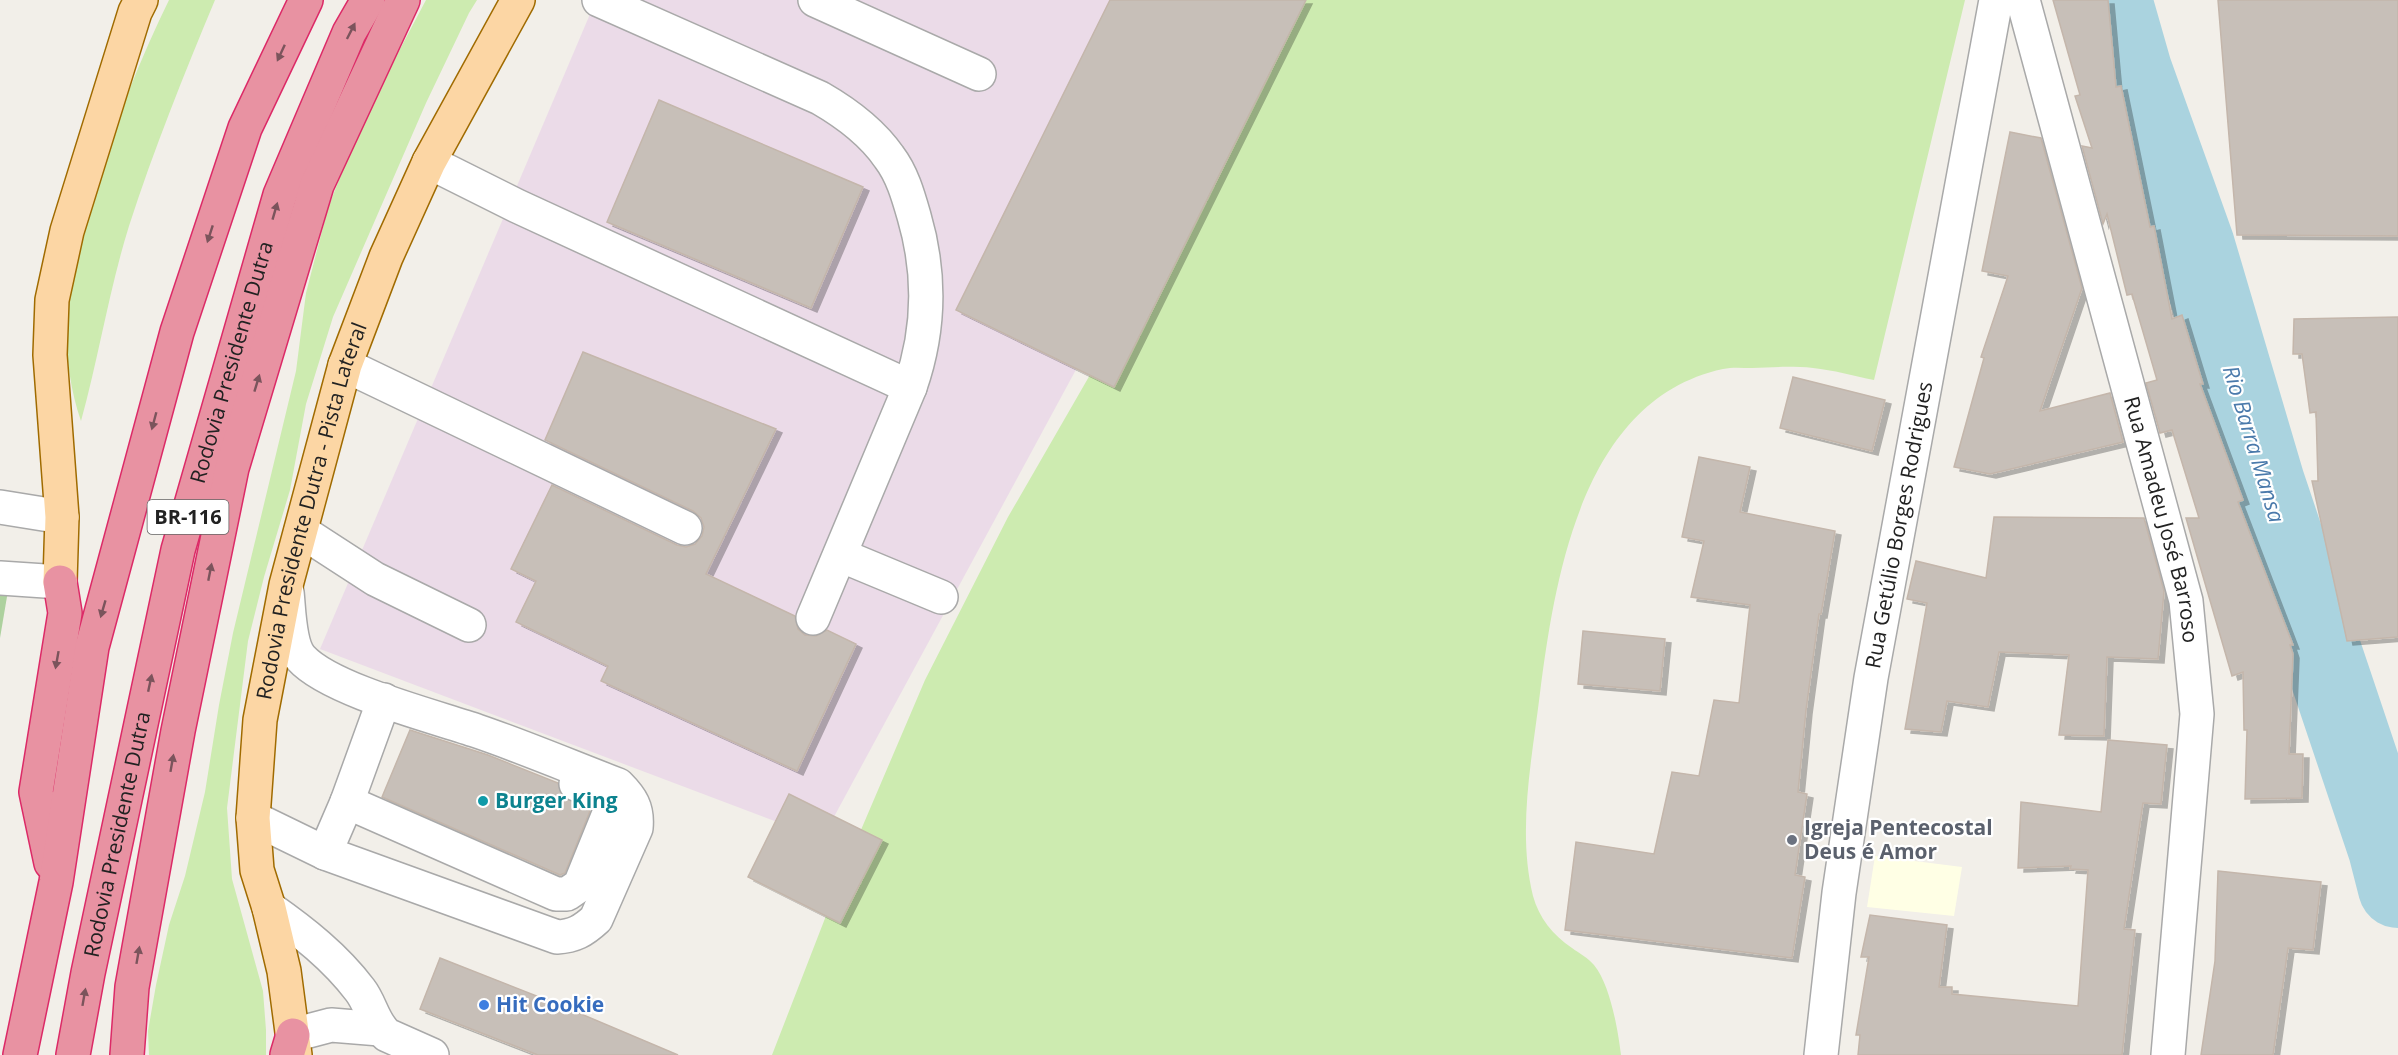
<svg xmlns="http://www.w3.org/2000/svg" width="2398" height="1055" font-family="'Open Sans',sans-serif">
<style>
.industrial{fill:#ebdbe8}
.education{fill:#ffffe5}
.grass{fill:#cdebb0}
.forest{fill:#add19e}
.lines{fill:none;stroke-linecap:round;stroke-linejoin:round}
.river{stroke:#aad3df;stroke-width:80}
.building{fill:#c7bfb8;stroke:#c4b6ab;stroke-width:1.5;filter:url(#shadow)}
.minor-casing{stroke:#a9a9a9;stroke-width:36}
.major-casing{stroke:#a06b00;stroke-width:36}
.highway-casing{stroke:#dc2a67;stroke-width:36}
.minor{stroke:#fff;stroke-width:33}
.major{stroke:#fcd6a4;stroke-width:33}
.highway{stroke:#e892a2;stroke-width:33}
.oneway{fill:#7b545c}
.culture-dot{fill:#0f9aa8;stroke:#fff;stroke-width:2}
.worship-dot{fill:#6b7280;stroke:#fff;stroke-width:2}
.shop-dot{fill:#3f7fe0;stroke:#fff;stroke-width:2}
.labels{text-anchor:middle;stroke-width:4.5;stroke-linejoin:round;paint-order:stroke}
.shield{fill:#fff;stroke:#646464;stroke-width:1.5}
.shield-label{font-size:20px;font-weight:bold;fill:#222}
.street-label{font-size:21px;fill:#222;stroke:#fff}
.culture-label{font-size:21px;font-weight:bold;fill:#0d838f;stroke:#fff;text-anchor:start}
.worship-label{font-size:21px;font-weight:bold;fill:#5b616d;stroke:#fff;text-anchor:start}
.shop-label{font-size:21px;font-weight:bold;fill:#366cbe;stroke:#fff;text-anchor:start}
.water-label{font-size:22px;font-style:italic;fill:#4a7aab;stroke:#fff}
</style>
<defs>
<filter id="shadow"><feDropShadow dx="6" dy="4" stdDeviation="0" flood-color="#0004"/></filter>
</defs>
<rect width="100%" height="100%" fill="#f2efe9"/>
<path class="industrial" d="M596 0H1276L822 839 320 649Z"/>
<path class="education" d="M1875 856 1962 867 1954 916 1867 907Z"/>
<g class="grass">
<path d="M169 0H215C184 74 154 149 129 226 109 290 99 356 81 421 63 369 62 306 75 253 81 230 90 206 97 183 116 120 140 59 169 0Z"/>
<path d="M426 0H477L469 13 426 103 333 317 306 404 290 490 264 577 248 641 227 808 232 879 263 991 266 1030V1055H149L148 1031 156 985 169 925 185 876 205 792 219 705 233 633 296 371 306 293 328 208 362 121Z"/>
<path d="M1285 0H1965L1874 380C1854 376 1833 370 1813 368 1793 366 1772 367 1752 368 1742 368 1732 367 1723 369 1583 399 1555 576 1540 693 1532 759 1517 830 1533 896 1539 918 1553 935 1572 948 1579 953 1588 958 1594 965 1610 984 1618 1030 1621 1055H772L843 872 925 680 1008 517 1166 243Z"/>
</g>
<path class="forest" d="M0 573H11L0 638Z"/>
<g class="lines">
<path class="river" d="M2112 0 2132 70 2195 246 2265 483 2388 849 2398 888"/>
</g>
<g class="building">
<path d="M1110 0H1306L1114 387 956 310Z"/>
<path d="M2053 0H2108L2116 87 2121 86 2150 227 2154 226 2172 319 2182 315 2203 384H2200L2243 500 2238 502 2293 645H2290L2293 654 2289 754H2303L2302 798 2245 799 2247 730H2244L2243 672 2232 676 2186 518H2199L2172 430 2160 433 2146 383 2157 380 2132 294 2127 295 2107 214 2103 224 2082 146 2092 148 2075 96 2080 95Z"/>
<path d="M2218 0H2398V236L2237 235Z"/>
<path d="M659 100 863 187 811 308 607 222Z"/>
<path d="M2010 132 2041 138 2082 288 2040 411 2110 393 2123 442 1990 474 1954 467 1984 358 1981 357 2008 276 1982 271Z"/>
<path d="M2398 317V637L2347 641 2312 481H2318L2316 412 2310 413 2302 354H2293L2294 319Z"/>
<path d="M583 352 776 429 706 574 795 616 798 629 805 635 816 636 827 630 856 644 797 771 601 681 608 666 516 622 536 581 511 569 552 485 677 545 686 547 695 544 702 536 704 527 701 518 693 511 545 440Z"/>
<path d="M1793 377 1885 400 1872 451 1780 428Z"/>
<path d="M1699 457 1750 467 1740 512 1835 531 1821 614H1819L1806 710 1798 792 1807 794 1795 875 1805 877 1792 958 1565 930 1576 842 1654 854 1672 772 1699 776 1714 700 1739 703 1750 605 1691 597 1704 541 1682 537Z"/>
<path d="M1994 517 2144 518 2164 591 2158 659 2107 657 2104 736 2059 735 2069 655 1999 652 1988 707 1947 701 1941 732 1905 729 1927 603 1907 599 1916 561 1986 578Z"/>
<path d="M1583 631 1665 639 1660 691 1578 684Z"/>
<path d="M410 730 488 755 558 783 562 796 590 811 565 873 560 875 382 797Z"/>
<path d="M2108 740 2167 745 2161 804 2143 803 2124 929 2135 930 2122 1055H1858L1860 1035H1856L1869 957H1861L1870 915 1947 925 1939 987H1952V994L2078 1006 2088 870 2070 869 2071 866 2018 868 2021 802 2101 812Z"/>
<path d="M789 794 882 840 840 923 748 877Z"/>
<path d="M2218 871 2321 882 2313 950 2288 948 2273 1055H2201L2215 961Z"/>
<path d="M440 958 567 1008 678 1055H538L420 1009Z"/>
</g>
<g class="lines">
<g class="minor-casing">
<g id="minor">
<path d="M599 0 820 98C846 113 871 131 889 157 902 174 908 195 914 216 931 274 930 330 910 387L813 618"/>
<path d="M815 0 979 74"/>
<path id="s1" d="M2023 0 2186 601 2197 714 2168 1055"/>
<path d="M429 162 517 206 910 387"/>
<path d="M345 365 685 528"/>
<path d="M0 507 62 517"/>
<path d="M301 531 375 579 469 625"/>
<path d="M840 555 941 597"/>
<path d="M0 578 60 582"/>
<path d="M384 700 347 802 556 894H567L580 885 610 811C609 794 590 790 576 784"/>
<path d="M253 818 325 853 557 937C574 936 583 931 596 919L636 828C638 808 631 798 618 785 571 767 524 747 477 731 433 716 330 690 301 658 289 645 289 610 287 592"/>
<path d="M325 853 347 802"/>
<path d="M269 908C303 932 335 957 360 990 371 1004 373 1023 387 1035L432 1055"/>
<path d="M293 1035 331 1025 380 1029"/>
<path id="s2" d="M1821 1055 1839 893 1871 678 1996 0"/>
</g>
</g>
<g class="major-casing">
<g id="major">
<path d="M60 582 62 517 50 355 52 300 67 231 135 12 141 0"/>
<path id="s3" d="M295 1055 284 971 269 908 257 870 253 818 260 720 286 585 345 365 386 257 429 162 518 0"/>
</g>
</g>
<g class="highway-casing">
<g id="highway">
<path d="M51 863 36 792 65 613 60 582"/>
<path d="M20 1055 56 882 92 647 177 332 245 128 306 0"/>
<path id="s4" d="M73 1055 88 973 178 550 280 195 349 33 368 0"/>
<path d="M127 1055 132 987 178 731 232 468 317 185 403 0"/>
<path d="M287 1055 293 1035"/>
</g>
</g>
<use href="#minor" class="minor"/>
<use href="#major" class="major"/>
<use href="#highway" class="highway"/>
</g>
<defs><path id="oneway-solid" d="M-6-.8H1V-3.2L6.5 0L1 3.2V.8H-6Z" transform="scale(1.5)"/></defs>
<g class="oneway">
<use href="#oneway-solid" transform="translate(351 31) rotate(-63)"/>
<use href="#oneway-solid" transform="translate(281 53) rotate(115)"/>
<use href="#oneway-solid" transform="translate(275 211) rotate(-74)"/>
<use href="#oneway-solid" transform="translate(210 234) rotate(108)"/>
<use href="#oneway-solid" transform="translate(257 383) rotate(-73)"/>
<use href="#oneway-solid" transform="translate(154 421) rotate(105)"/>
<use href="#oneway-solid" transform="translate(210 572) rotate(-79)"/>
<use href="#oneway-solid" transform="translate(103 609) rotate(106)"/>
<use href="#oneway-solid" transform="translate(57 660) rotate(100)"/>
<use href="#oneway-solid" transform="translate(150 683) rotate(-78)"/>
<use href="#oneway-solid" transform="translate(172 763) rotate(-80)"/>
<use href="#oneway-solid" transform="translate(138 955) rotate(-80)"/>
<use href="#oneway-solid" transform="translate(84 997) rotate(-80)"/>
</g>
<circle class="culture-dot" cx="483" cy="801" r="6"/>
<circle class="worship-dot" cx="1792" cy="840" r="6"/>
<circle class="shop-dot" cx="484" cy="1005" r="6"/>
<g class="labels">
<rect class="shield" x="147.5" y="500" width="81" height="34" rx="4.5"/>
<g class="shield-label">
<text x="188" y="524">BR-116</text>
</g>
<g class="street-label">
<text dy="7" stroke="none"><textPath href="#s4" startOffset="711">Rodovia Presidente Dutra</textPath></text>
<text dy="7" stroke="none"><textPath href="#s3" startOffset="555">Rodovia Presidente Dutra - Pista Lateral</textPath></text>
<text dy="7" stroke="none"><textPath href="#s1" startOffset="538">Rua Amadeu José Barroso</textPath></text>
<text dy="7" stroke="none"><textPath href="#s2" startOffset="536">Rua Getúlio Borges Rodrigues</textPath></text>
<text dy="7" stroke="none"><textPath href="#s4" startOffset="225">Rodovia Presidente Dutra</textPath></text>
</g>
<g class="culture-label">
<text x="495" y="808">Burger King</text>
</g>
<g class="worship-label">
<text x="1804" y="835">Igreja Pentecostal<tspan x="1804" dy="24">Deus é Amor</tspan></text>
</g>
<g class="shop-label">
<text x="496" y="1012">Hit Cookie</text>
</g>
<g class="water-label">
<text transform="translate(2254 444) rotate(73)" y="8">Rio Barra Mansa</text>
</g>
</g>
</svg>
